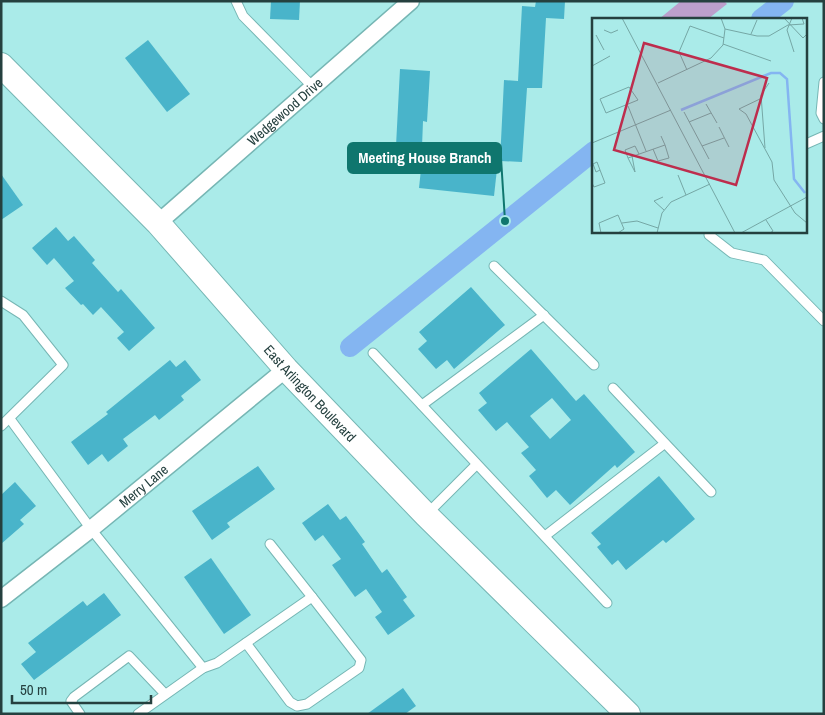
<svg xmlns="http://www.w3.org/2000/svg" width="825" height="715" font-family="'Archivo Narrow',sans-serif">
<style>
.green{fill:#bc9fcc}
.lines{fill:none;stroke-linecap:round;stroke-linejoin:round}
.canal{stroke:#84b5f1;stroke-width:20}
.building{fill:#49b4ca;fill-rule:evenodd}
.service-casing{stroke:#76b6b4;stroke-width:11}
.minor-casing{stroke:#76b6b4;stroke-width:19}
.secondary-casing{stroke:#76b6b4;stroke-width:26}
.service{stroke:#fff;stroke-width:9}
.minor{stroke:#fff;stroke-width:16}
.secondary{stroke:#fff;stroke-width:24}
.labels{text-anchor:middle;stroke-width:4;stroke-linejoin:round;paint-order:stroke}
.street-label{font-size:14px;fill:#25403f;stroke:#aaebe9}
.inset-river{fill:none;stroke:#84b5f1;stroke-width:2.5}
.inset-road{fill:none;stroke:#75a7a5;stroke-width:1}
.view{fill:#bd2d4d;fill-opacity:0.15;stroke:#bd2d4d;stroke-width:2.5}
.inset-edge{fill:none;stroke:#25403f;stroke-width:2.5}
.leader{fill:none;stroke:#0f766e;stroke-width:2}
.callout-dot{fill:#0f766e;stroke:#aaebe9;stroke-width:2}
.callout{fill:#0f766e;stroke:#0f766e;stroke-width:2}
.callout-label{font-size:15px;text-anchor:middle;font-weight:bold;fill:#fff}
</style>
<rect width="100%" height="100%" fill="#aaebe9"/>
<path class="green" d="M681 1H724L727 4 708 19H659Z"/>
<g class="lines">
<g class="canal">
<path d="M761 19 784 1"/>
<path d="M350 347 594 151"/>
</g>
</g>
<g class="building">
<path d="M271 1H300L299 20 270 19Z"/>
<path d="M536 1H565L564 19 546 18 542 88H527L522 162 500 161 504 80 518 81 522 6 535 7Z"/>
<path d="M148 40 190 94 167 112 125 58Z"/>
<path d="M400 69 430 71 427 122 423 121 422 147 396 146Z"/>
<path d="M422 160 497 169 494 196 419 188Z"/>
<path d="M1 174 23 205 1 220Z"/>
<path d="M56 227 68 241 74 236 95 260 92 263 118 292 121 289 155 328 129 351 117 338 124 332 101 307 93 315 83 304 81 305 65 288 74 281 54 258 47 265 32 248Z"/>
<path d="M471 287 505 325 454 369 447 360 436 369 418 349 427 341 419 332Z"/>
<path d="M531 349 576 401 584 394 635 452 617 468 615 465 570 505 556 490 547 498 529 476 536 470 521 453 529 447 507 422 496 431 478 410 487 403 479 393ZM552 398 571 420 550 439 530 416Z"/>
<path d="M170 360 176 367 185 360 201 380 181 396 184 400 159 420 155 415 123 439 128 446 108 462 102 454 88 465 71 442 108 414 106 412Z"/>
<path d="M258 466 275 489 227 523 230 527 212 540 192 511Z"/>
<path d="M659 476 695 519 666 543 663 540 626 570 618 560 612 565 597 547 601 544 591 533Z"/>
<path d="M15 482 36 506 20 520 24 524 1 544V495Z"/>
<path d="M328 504 340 520 346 516 365 542 362 544 382 573 387 569 407 597 403 600 415 616 388 635 375 617 382 612 366 589 355 597 332 565 341 559 323 535 315 541 302 523Z"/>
<path d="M211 558 251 615 224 634 184 577Z"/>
<path d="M104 593 121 615 34 680 21 664 36 652 28 643 83 601 87 606Z"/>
<path d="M403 688 416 706 405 714H367Z"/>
</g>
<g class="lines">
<g class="service-casing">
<g id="service">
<path d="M236 1 243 16 313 87"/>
<path d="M824 82 821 113 824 119"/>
<path d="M806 144 824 136"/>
<path d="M712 231 709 235 732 253 764 260 824 321"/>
<path d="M494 266 594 365"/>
<path d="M1 301 23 315 63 365 1 426"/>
<path d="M373 353 607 603"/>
<path d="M613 388 711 492"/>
<path d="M422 405 544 315"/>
<path d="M10 419 91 529 203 668"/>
<path d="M427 514 476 465"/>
<path d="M545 536 664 444"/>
<path d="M246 643 290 702 297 706 307 704 359 668 361 660 312 597"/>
<path d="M80 714 71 701 74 697 129 656 165 694"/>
<path d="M138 714 203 668 217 663 312 597 270 544"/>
</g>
</g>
<g class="minor-casing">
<g id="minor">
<path id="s1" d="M158 223 411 1"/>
<path id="s2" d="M1 599 91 529 286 369"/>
</g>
</g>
<g class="secondary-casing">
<g id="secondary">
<path id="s3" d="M1 65 158 223 286 369 426 515 628 714"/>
</g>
</g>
<use href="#service" class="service"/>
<use href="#minor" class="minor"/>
<use href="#secondary" class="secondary"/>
</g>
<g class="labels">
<g class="street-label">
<text dy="5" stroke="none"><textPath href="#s1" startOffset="169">Wedgewood Drive</textPath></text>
<text dy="5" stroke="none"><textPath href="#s3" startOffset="451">East Arlington Boulevard</textPath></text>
<text dy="5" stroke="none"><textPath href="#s2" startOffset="182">Merry Lane</textPath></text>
</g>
</g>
<g transform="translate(592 18)">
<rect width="215" height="215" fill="#aaebe9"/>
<path class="inset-river" d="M89 92 179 55H188L195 61 202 161 213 175"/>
<path class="inset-road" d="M30 0 143 215M192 0 211 20 215 16M200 0 195 12 202 34M133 11 165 18H177L196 7 212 6 210 0M12 12 19 15 26 12M159 16 165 2M4 17 12 32M131 26 179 43M0 48 18 38M95 52 87 34 98 8 132 20M66 65 119 40 131 27 133 11 129 0M37 69 46 82 14 95 8 81ZM170 80 147 91 154 96 180 144 182 162 203 195 215 205M114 86 125 105M36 88 54 133M92 94 117 141M97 104 119 95M127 109 137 129M0 125 79 92M110 128 132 120M173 130 169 77 177 65M61 131 66 143 77 140 73 127M47 136 43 128 33 132 36 140 73 127 69 118M36 140 43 154 40 138M86 157 94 177M0 165 2 169 13 165 8 152 5 144 1 146 4 154 8 152M71 179 62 183 72 192M174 202 181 213 178 215M30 205 45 203 66 210M9 215 7 205 26 197 32 211 26 215M65 215 70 195 79 184 118 166M149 215 215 179"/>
<path class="view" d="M52 25 175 60 144 167 22 132Z"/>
<rect width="215" height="215" class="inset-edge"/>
</g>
<path class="leader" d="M505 221L501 158"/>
<circle class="callout-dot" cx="505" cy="221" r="5"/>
<rect class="callout" x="348" y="143" width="153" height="30" rx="5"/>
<g class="callout-label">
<text x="425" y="163">Meeting House Branch</text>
</g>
<rect width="825" height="715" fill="none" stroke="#25403f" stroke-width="5"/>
<path d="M12 695v8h139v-8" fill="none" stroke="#25403f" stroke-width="2.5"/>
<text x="20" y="695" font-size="15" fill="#25403f" stroke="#aaebe9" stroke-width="4" paint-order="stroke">50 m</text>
</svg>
